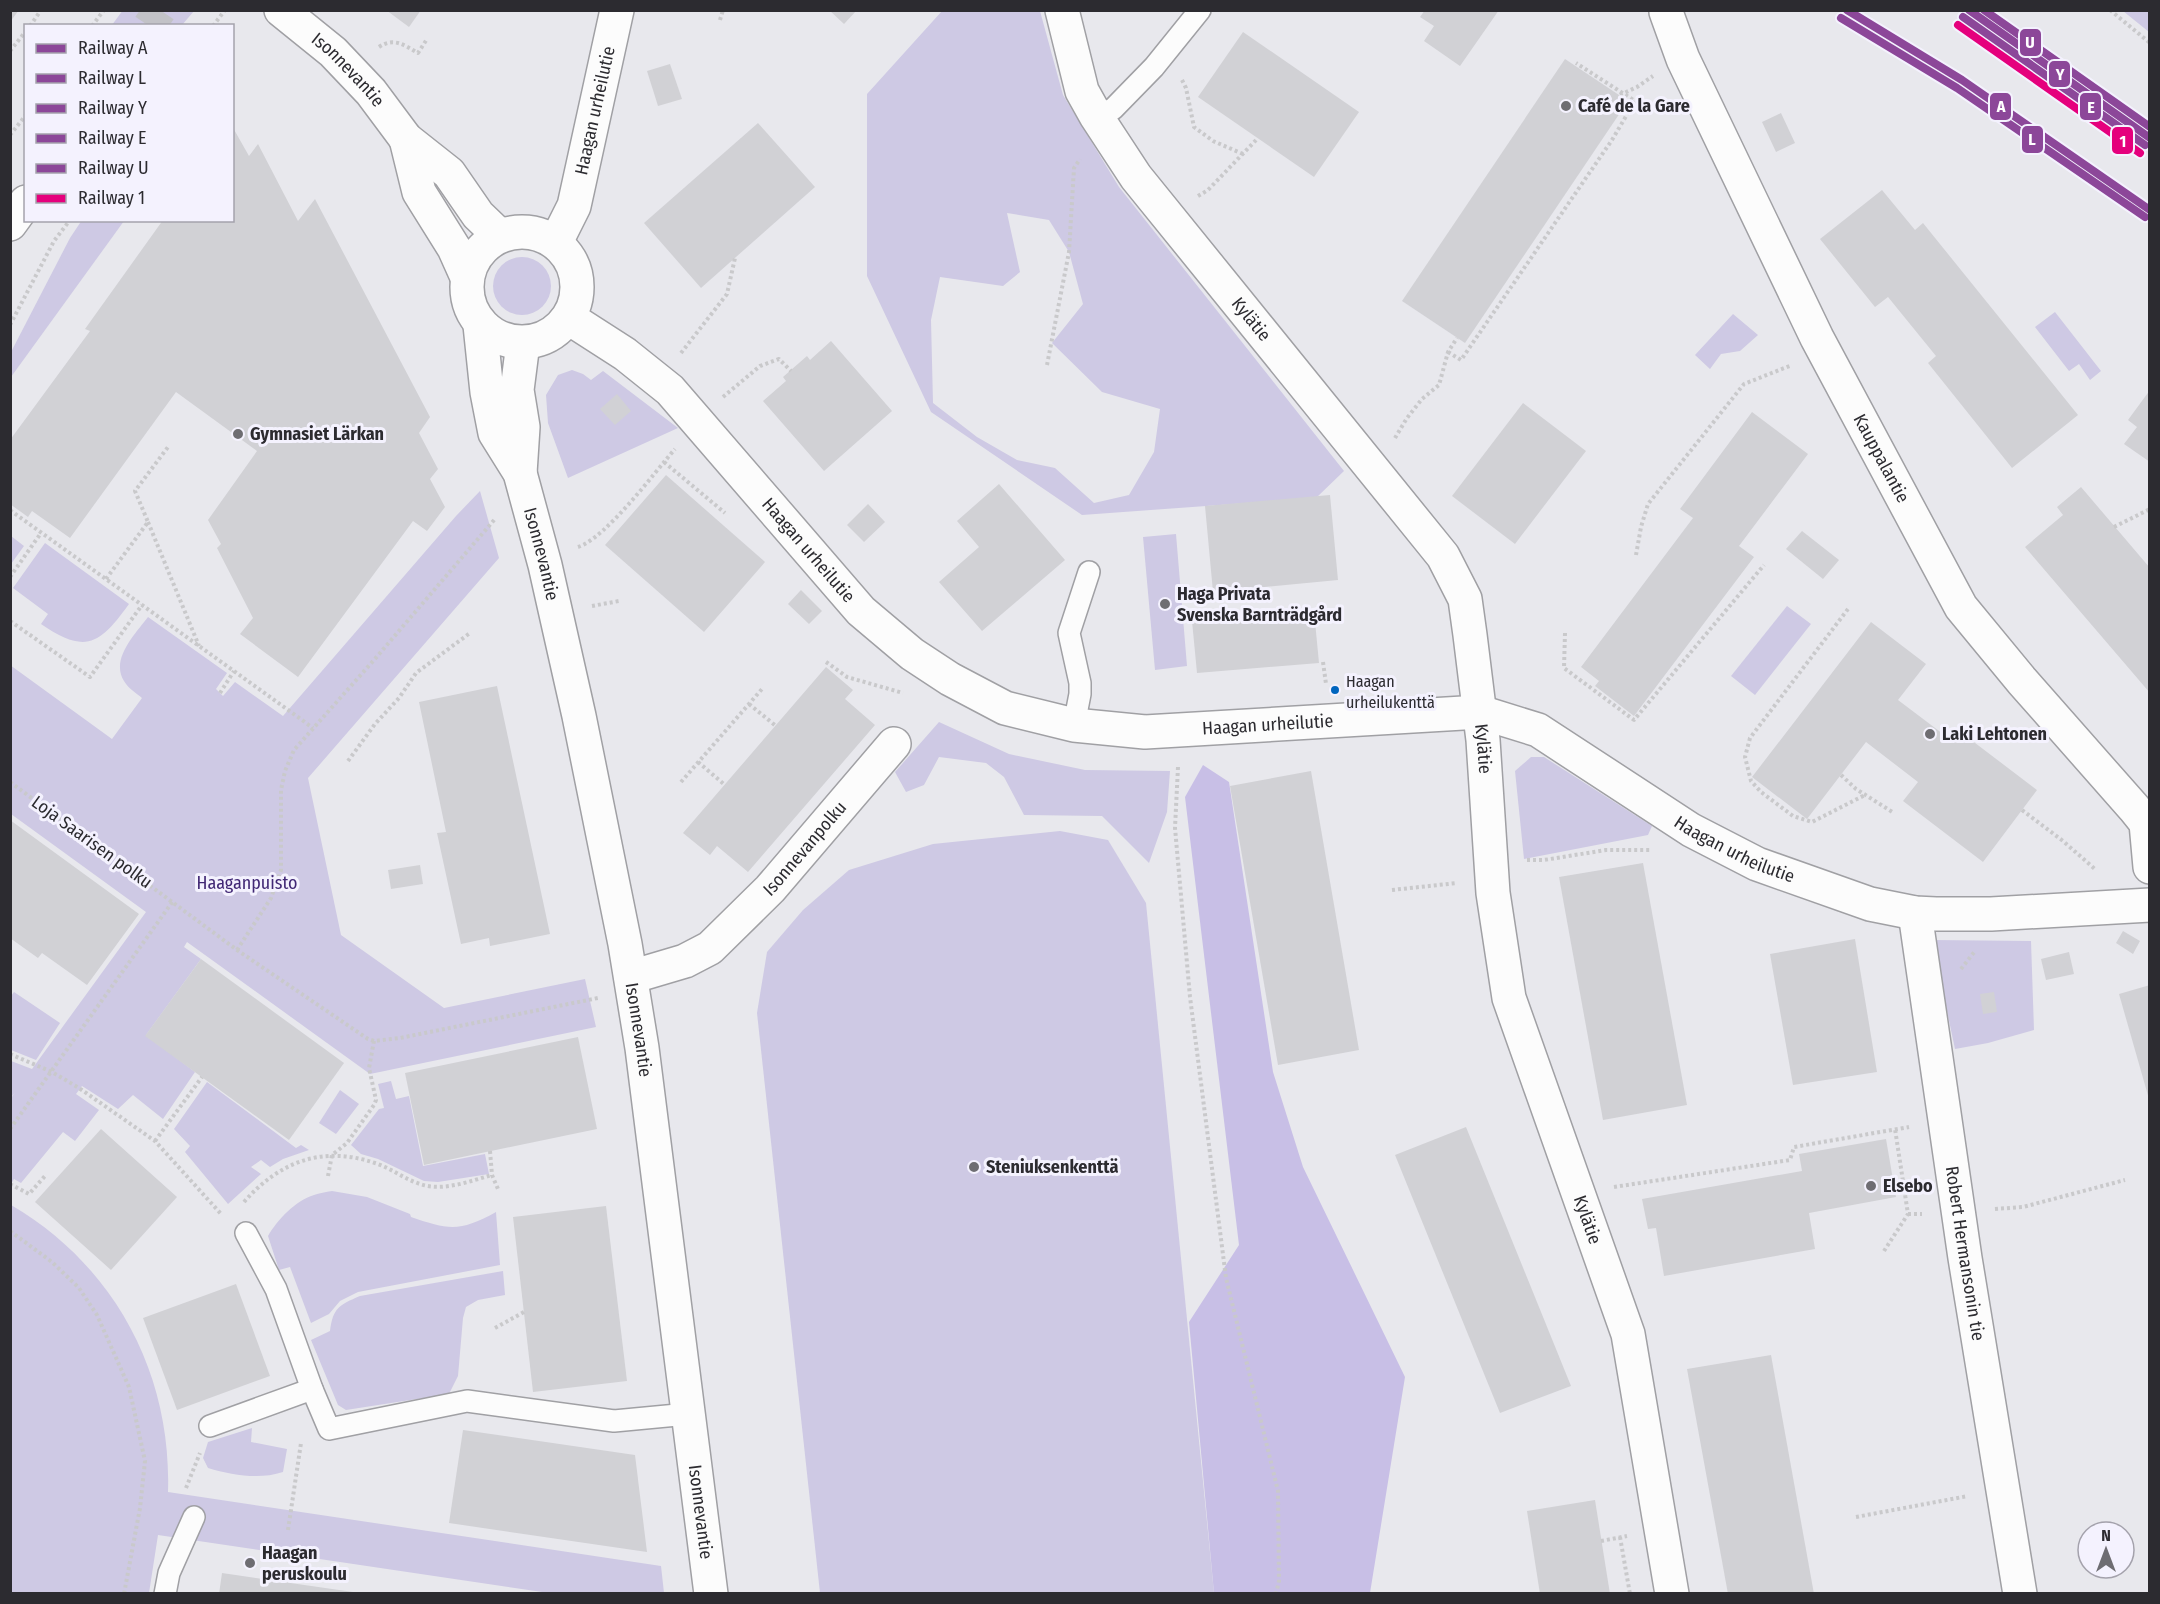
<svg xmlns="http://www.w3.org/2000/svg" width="2160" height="1604" font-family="'Fira Sans Condensed',sans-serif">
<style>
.green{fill:#cec9e4;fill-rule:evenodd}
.forest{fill:#c8bfe6}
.building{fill:#d1d1d5}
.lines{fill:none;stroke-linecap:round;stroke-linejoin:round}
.minor-tunnel{stroke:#c2c2c7;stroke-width:33;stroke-dasharray:33 16;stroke-linecap:butt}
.service-casing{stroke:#a0a0a4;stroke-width:24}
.minor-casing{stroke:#a0a0a4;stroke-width:36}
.tertiary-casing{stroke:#a0a0a4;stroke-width:36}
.path{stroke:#c9c9cb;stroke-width:4;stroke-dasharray:3 3;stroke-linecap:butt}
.service{stroke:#fcfcfc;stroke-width:21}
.minor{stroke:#fcfcfc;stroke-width:33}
.tertiary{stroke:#fcfcfc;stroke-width:33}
.rail-1-casing{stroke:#f4f2fe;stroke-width:12}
.rail-2-casing{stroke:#f4f2fe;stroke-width:12}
.rail-3-casing{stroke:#f4f2fe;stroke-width:12}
.rail-4-casing{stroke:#f4f2fe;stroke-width:12}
.rail-5-casing{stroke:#f4f2fe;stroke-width:12}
.rail-6-casing{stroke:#f4f2fe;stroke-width:12}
.rail-1{stroke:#8c4799;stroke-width:8}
.rail-2{stroke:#8c4799;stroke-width:8}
.rail-3{stroke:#8c4799;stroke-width:8}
.rail-4{stroke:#8c4799;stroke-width:8}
.rail-5{stroke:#8c4799;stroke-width:8}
.rail-6{stroke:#e5007d;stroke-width:8}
.poi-dot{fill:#6e6d72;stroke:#f4f2fe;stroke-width:2}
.bus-dot{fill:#0065bd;stroke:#f4f2fe;stroke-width:2}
.labels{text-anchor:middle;stroke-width:6;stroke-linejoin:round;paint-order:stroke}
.bus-label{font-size:16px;fill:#2c2b30;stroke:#f4f2fe;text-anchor:start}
.street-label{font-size:18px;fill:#2c2b30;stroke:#f4f2fe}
.poi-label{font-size:18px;font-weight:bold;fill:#2c2b30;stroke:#f4f2fe;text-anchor:start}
.park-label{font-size:18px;fill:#412875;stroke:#f4f2fe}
.line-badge{stroke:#f4f2fe;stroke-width:2}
.badge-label{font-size:16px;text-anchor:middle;font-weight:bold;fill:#fff}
</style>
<rect width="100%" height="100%" fill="#e8e8ed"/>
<g class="green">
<path d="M123 10H194V11L182 25H112Z"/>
<path d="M942 11H1040L1063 95 1119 187 1344 471 1316 498 1082 515 931 412 867 276V94ZM1007 213 1049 220 1069 252 1083 304 1052 343 1102 392 1160 409 1154 452 1129 495 1094 503 1055 468 1017 460 977 437 933 403 931 320 940 277 1003 286 1020 272Z"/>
<path d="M2123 11H2149V32Z"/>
<path d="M82 220 124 221 11 377V352L70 238Z"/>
<circle cx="522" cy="286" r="29"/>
<path d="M2055 312 2101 371 2090 380 2079 364 2069 371 2035 327Z"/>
<path d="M1733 314 1758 335 1740 351 1721 354 1710 369 1695 355Z"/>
<path d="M572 370 583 374 591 380 603 371 678 428 568 478 548 423 546 395 558 375Z"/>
<path d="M480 491 499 558 308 778 341 935 444 1008 585 979 596 1027 370 1074 187 942 184 947 201 959 146 1035 195 1072 163 1119 133 1095 118 1109 82 1086 76 1094 99 1110 75 1141 63 1132 21 1183 14 1179 11 1184 10 1099 15 1093 11 1097V1061L32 1069 146 912 11 814 10 665 112 739 142 698C136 693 128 688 124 681 110 659 136 633 148 617L227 673 216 689 223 696 235 682 283 716 456 516Z"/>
<path d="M1176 534 1187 666 1155 670 1143 537Z"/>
<path d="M11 536 24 546 11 564Z"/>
<path d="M45 543 129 604C100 644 86 655 41 624L48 614 13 588Z"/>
<path d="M1787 606 1811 624 1755 695 1731 676Z"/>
<path d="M939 722 1009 754 1085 770 1170 771 1167 812 1149 863 1102 816 1024 815 1004 777 986 763 939 757 924 785 906 792 895 772Z"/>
<path d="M1531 757H1544L1652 826 1648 835 1524 859 1515 771Z"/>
<path d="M1060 831 1108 840 1146 903 1214 1593H820L757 1013 767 952 803 910 849 870 933 844Z"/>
<path d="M1932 940 2031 941 2034 1030 1988 1043 1955 1049Z"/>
<path d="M14 992 60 1023 36 1060 11 1050V996Z"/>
<path d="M391 1081 396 1099 409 1096 423 1166 485 1154 489 1174 438 1182 424 1181 378 1159 361 1154 351 1145 379 1109 384 1108 378 1084Z"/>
<path d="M207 1082 296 1148 301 1145 309 1150 283 1159 270 1167 261 1160 251 1167 261 1174 228 1204 185 1152 190 1146 174 1129Z"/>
<path d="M340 1090 359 1104 336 1134 319 1123Z"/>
<path d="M332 1191 367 1197 410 1214 411 1217C449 1230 460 1232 496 1212L500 1265 358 1292 340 1301 329 1314 311 1323 290 1267 279 1270 268 1236C278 1219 295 1201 314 1195 319 1193 326 1192 332 1191Z"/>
<path d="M11 1205C114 1265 172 1373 168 1492L661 1566 664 1593H549L158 1535 149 1593H11Z"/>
<path d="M503 1271 505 1295 478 1300 466 1307 463 1318 458 1376 449 1394 346 1410 338 1405 311 1340 330 1331C333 1308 339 1305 360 1296Z"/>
<path d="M252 1428 251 1442 287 1449 283 1472C259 1480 232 1475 208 1468L203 1458 208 1442Z"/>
</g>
<path class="forest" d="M1203 765 1229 782 1273 1072 1303 1167 1405 1377 1370 1593H1214L1189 1322 1239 1245 1185 797Z"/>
<g class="building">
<path d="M10 10H19L10 22Z"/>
<path d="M386 10H421L409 27Z"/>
<path d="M829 10H857L844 24Z"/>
<path d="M1425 10H1499L1460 66 1424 41 1434 26 1420 17Z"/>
<path d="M1243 32 1359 112 1314 177 1198 97Z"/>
<path d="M1565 59 1628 101 1465 343 1402 301Z"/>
<path d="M670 64 682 99 658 106 647 71Z"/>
<path d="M1781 113 1795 143 1776 152 1762 122Z"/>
<path d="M758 123 815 187 701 288 644 223Z"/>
<path d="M232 126 249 156 258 144 298 221 315 199 430 417 419 433 438 469 430 479 445 507 427 531 413 521 298 677 240 634 253 618 217 548 221 544 208 520 257 451 176 392 70 538 32 511 28 517 10 504V440L90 331 85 329 163 220H232Z"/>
<path d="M1882 190 1915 230 1923 223 2078 415 2012 468 1928 363 1936 356 1888 297 1875 307 1820 239Z"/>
<path d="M831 341 892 411 824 471 763 401 786 381 783 377 807 356 810 360Z"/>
<path d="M2150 390V462L2124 444 2137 427 2128 420Z"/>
<path d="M617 394 631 411 615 425 600 409Z"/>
<path d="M1523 403 1586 451 1515 544 1452 496Z"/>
<path d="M1752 412 1808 454 1739 546 1754 557 1634 716 1595 686 1599 681 1581 667 1693 518 1680 509Z"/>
<path d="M666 475 765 562 704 632 605 545Z"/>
<path d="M999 484 1065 560 982 631 939 582 979 547 957 521Z"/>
<path d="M2081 487 2150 568V693L2025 547 2063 515 2057 507Z"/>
<path d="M1330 495 1338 580 1213 592 1205 506Z"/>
<path d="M868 504 885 522 864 542 847 525Z"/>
<path d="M1802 531 1839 560 1823 579 1786 549Z"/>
<path d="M801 590 822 611 809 624 788 604Z"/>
<path d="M1314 611 1319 663 1197 673 1192 621Z"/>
<path d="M1871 622 1926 664 1898 700 1951 740 1958 730 2037 790 1983 862 1903 801 1918 782 1866 742 1807 819 1752 777Z"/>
<path d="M826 667 853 690 845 699 875 725 748 872 717 846 710 855 683 833Z"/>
<path d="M497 686 550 934 490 946 489 938 461 944 437 833 446 832 419 702Z"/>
<path d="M1311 771 1359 1050 1278 1065 1230 786Z"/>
<path d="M10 820 139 914 87 985 42 953 38 958 10 938Z"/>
<path d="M1643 863 1687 1105 1603 1120 1559 877Z"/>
<path d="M420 865 423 884 391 889 388 870Z"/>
<path d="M2123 931 2140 941 2133 954 2116 943Z"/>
<path d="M1855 939 1877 1072 1793 1085 1770 954Z"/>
<path d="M2069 952 2074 974 2046 980 2041 959Z"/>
<path d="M201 959 344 1063 289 1140 145 1036Z"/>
<path d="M2150 985V1099H2149L2119 994Z"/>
<path d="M1994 992 1997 1012 1983 1014 1980 994Z"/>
<path d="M578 1037 597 1129 424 1165 405 1073Z"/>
<path d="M1466 1127 1571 1386 1500 1413 1395 1155Z"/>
<path d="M101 1129 177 1197 111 1270 35 1202Z"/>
<path d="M1886 1139 1896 1197 1809 1213 1815 1249 1664 1276 1656 1228 1648 1229 1642 1199 1802 1171 1799 1154Z"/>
<path d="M606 1206 627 1381 533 1392 513 1217Z"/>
<path d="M236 1284 270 1376 177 1410 143 1318Z"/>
<path d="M1771 1355 1814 1594H1728L1687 1369Z"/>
<path d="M463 1430 635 1455 647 1552 449 1523Z"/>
<path d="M1595 1500 1610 1594H1540L1527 1511Z"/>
<path d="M222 1573 353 1592V1594H219Z"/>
</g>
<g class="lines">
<path class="minor-tunnel" d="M149 26 160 10"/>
<g class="service-casing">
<g id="service">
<path d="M1096 116 1113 109 1154 67 1200 10"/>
<path d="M1074 725 1080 694V683L1069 633 1089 572"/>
<path d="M246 1233 276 1289 312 1389 329 1429 467 1401 614 1421 688 1414"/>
<path d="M210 1426 312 1389"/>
<path d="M165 1594 169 1573 194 1517"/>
</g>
</g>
<g class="minor-casing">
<g id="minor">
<path id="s1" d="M1062 10 1082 91 1096 116 1136 177 1443 556 1465 599 1470 635 1483 740 1493 893 1509 998 1628 1334 1672 1594"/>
<path id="s2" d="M1666 12 1683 59 1817 338 1961 607 2022 681 2134 808 2146 823 2150 867"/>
<path d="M10 224 26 202"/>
<path id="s3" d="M556 242 574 206 617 10"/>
<path id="s4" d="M480 325 487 392 495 433 520 473 545 565 579 716 625 944 642 1048 711 1594"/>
<path d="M520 473 523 427 517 390 523 343"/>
<path id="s5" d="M1915 913 1965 1258 2020 1594"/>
<path id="s6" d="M631 977 685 961 710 948 770 889 894 744"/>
</g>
</g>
<g class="tertiary-casing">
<g id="tertiary">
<path id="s7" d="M281 10 333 52 371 92 406 139 449 173 478 215 500 236"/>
<path d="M406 139 419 192 454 248 467 277"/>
<circle cx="522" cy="287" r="55"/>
<path id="s8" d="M569 318 625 354 670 390 861 611 912 654 950 679 1005 708 1074 725 1145 732 1480 712 1538 730 1691 830 1757 864 1870 904 1915 913 1936 914H1991L2150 905"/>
</g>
</g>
<g class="path">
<path d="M2110 10 2150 43"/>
<path d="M720 20 723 10"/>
<path d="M30 26 39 13"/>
<path d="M92 26 104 10"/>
<path d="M213 26 225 10"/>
<path d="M379 47C394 37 404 45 418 53L427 39"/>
<path d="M10 51 26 31"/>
<path d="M1182 80 1186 88 1194 127 1213 141 1243 154"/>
<path d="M1620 95 1637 87 1653 76"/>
<path d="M10 135 26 115"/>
<path d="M1198 196 1208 190 1258 138"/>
<path d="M10 325 54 241 70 220"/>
<path d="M1448 352 1461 360 1612 140 1635 101 1576 63"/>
<path d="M681 353 727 294 735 258"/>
<path d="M1047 365 1069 252 1074 168 1080 159"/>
<path d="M723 397 760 366 779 359 791 371"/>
<path d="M1395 438 1407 418 1422 399 1439 385 1448 352 1457 338"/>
<path d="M664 462 725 513"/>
<path d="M10 510 313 728"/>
<path d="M148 522 199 646"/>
<path d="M2114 527 2150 509"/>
<path d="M578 547C606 538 654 473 675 449"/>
<path d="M1636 555 1641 527 1648 504 1744 384 1792 365"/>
<path d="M10 577 41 533"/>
<path d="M106 579 148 522 135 491 168 447"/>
<path d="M592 606 619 601"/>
<path d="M1848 609 1750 738 1745 757 1751 781 1761 792 1793 816 1812 822 1865 795"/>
<path d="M10 621 90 677 142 605"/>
<path d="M1565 633 1564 668 1634 720 1764 565"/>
<path d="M826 662 847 677 903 693"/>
<path d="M1323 662 1326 684"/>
<path d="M220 693 234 671"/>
<path d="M749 704 776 726"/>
<path d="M348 761 375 724 399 698 416 673 470 633"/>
<path d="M698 762 725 785"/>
<path d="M1178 767 1175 828 1190 997 1226 1278 1278 1491 1279 1581 1276 1594"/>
<path d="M1841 775 1856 789 1894 813"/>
<path d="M10 782 237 950 368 1039 374 1041 400 1038 598 998"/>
<path d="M681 782 762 689"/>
<path d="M2022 810 2063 841 2096 870"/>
<path d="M1527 860H1544L1606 850H1650"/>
<path d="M1392 890 1457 883"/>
<path d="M237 950 271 898 281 870V790L285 771 294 750 374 660 495 519"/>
<path d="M1961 969 1975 951"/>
<path d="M10 1054 52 1072 79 1088 155 1141 222 1215"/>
<path d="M10 1129 173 901"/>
<path d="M155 1141 202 1077"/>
<path d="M490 1151 492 1175 498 1189"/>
<path d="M328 1176 332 1155 347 1143 374 1105 376 1100 369 1068 374 1041"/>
<path d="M10 1184 29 1194 45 1176"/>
<path d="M1614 1187 1790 1160 1794 1147 1909 1127"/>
<path d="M244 1202C279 1162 322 1145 375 1163 391 1168 404 1179 420 1184 443 1192 470 1181 492 1175"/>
<path d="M1995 1209 2023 1207 2125 1180"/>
<path d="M1908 1214H1922"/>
<path d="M10 1231 52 1262 79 1288 97 1315 129 1387 145 1461 140 1508 124 1594"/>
<path d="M1884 1251 1908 1214 1895 1129"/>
<path d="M495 1328 524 1312"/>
<path d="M186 1488 200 1453"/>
<path d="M1856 1517 1968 1496"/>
<path d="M288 1530 301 1443"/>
<path d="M1620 1537 1630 1594"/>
<path d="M1601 1541 1627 1536"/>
</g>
<use href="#service" class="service"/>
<use href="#minor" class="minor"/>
<use href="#tertiary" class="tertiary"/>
<g class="rail-1-casing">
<path id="rail-1" d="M1847 10 1962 80 2150 210"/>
</g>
<g class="rail-2-casing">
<path id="rail-2" d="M1841 18 1957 88 2145 217"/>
</g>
<g class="rail-3-casing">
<path id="rail-3" d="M1969 10 2150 138"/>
</g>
<g class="rail-4-casing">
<path id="rail-4" d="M1963 17 2145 145"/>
</g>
<g class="rail-5-casing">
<path id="rail-5" d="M1984 10 2150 127"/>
</g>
<g class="rail-6-casing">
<path id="rail-6" d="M1958 25 2140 153"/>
</g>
<use href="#rail-1" class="rail-1"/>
<use href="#rail-2" class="rail-2"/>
<use href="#rail-3" class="rail-3"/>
<use href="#rail-4" class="rail-4"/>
<use href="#rail-5" class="rail-5"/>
<use href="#rail-6" class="rail-6"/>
</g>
<g class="poi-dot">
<circle cx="1566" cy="106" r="6"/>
<circle cx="238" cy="434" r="6"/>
<circle cx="1165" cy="604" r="6"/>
<circle cx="1930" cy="734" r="6"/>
<circle cx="974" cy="1167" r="6"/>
<circle cx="1871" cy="1186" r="6"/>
<circle cx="250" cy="1563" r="6"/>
</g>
<circle class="bus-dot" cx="1335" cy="690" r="5"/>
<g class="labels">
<g class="bus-label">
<text x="1346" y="687">Haagan<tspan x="1346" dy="21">urheilukenttä</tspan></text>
</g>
<g class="street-label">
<text dy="6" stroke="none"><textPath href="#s7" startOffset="90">Isonnevantie</textPath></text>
<text dy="6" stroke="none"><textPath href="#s3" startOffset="138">Haagan urheilutie</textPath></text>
<text dy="6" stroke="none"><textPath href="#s1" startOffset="368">Kylätie</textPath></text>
<text dy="6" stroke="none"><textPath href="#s2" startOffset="496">Kauppalantie</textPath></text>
<text dy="6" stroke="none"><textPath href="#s8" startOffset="336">Haagan urheilutie</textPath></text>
<text dy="6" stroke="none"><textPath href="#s4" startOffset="240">Isonnevantie</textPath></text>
<text dy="6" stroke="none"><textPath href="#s8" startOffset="856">Haagan urheilutie</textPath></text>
<text dy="6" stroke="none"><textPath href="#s1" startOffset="872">Kylätie</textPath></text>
<text transform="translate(92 842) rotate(36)" y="6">Loja Saarisen polku</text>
<text dy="6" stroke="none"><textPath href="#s6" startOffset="222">Isonnevanpolku</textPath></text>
<text dy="6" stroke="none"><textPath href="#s8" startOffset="1360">Haagan urheilutie</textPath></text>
<text dy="6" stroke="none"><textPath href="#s4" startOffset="726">Isonnevantie</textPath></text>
<text dy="6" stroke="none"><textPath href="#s1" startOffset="1358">Kylätie</textPath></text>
<text dy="6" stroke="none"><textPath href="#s5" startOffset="344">Robert Hermansonin tie</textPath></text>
<text dy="6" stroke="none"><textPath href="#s4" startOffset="1212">Isonnevantie</textPath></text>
</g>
<g class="poi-label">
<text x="1578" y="112">Café de la Gare</text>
<text x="250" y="440">Gymnasiet Lärkan</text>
<text x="1177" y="600">Haga Privata<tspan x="1177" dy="21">Svenska Barnträdgård</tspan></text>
<text x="1942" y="740">Laki Lehtonen</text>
<text x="986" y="1173">Steniuksenkenttä</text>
<text x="1883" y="1192">Elsebo</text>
<text x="262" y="1559">Haagan<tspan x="262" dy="21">peruskoulu</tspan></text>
</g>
<g class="park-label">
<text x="247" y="889">Haaganpuisto</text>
</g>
</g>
<g class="line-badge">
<rect x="2019" y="28" width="23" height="29" rx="6" fill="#8c4799"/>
<rect x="2048" y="60" width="23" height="28" rx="6" fill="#8c4799"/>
<rect x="1989" y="92" width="23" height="29" rx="6" fill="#8c4799"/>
<rect x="2079" y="92" width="23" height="29" rx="6" fill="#8c4799"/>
<rect x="2021" y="125" width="23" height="29" rx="6" fill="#8c4799"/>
<rect x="2111" y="126" width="23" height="29" rx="6" fill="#e5007d"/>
</g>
<g class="badge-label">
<text x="2030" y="48">U</text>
<text x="2060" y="80">Y</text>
<text x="2001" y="112">A</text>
<text x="2091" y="113">E</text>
<text x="2032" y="145">L</text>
<text x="2123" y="147">1</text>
</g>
<rect width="2160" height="1604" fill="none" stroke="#2c2b30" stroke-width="24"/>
<rect x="24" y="24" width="210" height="198" fill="#f4f2fe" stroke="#a4a2ac" stroke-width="1.5"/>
<rect x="36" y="44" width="30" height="9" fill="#8c4799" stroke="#a4a2ac" stroke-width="1.5"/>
<text x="78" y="54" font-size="18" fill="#2c2b30">Railway A</text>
<rect x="36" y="74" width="30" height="9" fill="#8c4799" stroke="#a4a2ac" stroke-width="1.5"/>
<text x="78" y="84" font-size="18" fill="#2c2b30">Railway L</text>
<rect x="36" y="104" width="30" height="9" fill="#8c4799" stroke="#a4a2ac" stroke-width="1.5"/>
<text x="78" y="114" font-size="18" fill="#2c2b30">Railway Y</text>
<rect x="36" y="134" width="30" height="9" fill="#8c4799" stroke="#a4a2ac" stroke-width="1.5"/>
<text x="78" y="144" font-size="18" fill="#2c2b30">Railway E</text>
<rect x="36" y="164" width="30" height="9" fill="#8c4799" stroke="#a4a2ac" stroke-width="1.5"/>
<text x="78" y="174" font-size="18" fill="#2c2b30">Railway U</text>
<rect x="36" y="194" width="30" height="9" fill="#e5007d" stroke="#a4a2ac" stroke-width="1.5"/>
<text x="78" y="204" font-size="18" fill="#2c2b30">Railway 1</text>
<g transform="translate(2106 1550)"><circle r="28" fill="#f4f2fe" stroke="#a4a2ac" stroke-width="1.5"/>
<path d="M0-4.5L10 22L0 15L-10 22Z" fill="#6e6d72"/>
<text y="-9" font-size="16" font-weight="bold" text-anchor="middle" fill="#2c2b30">N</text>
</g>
</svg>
